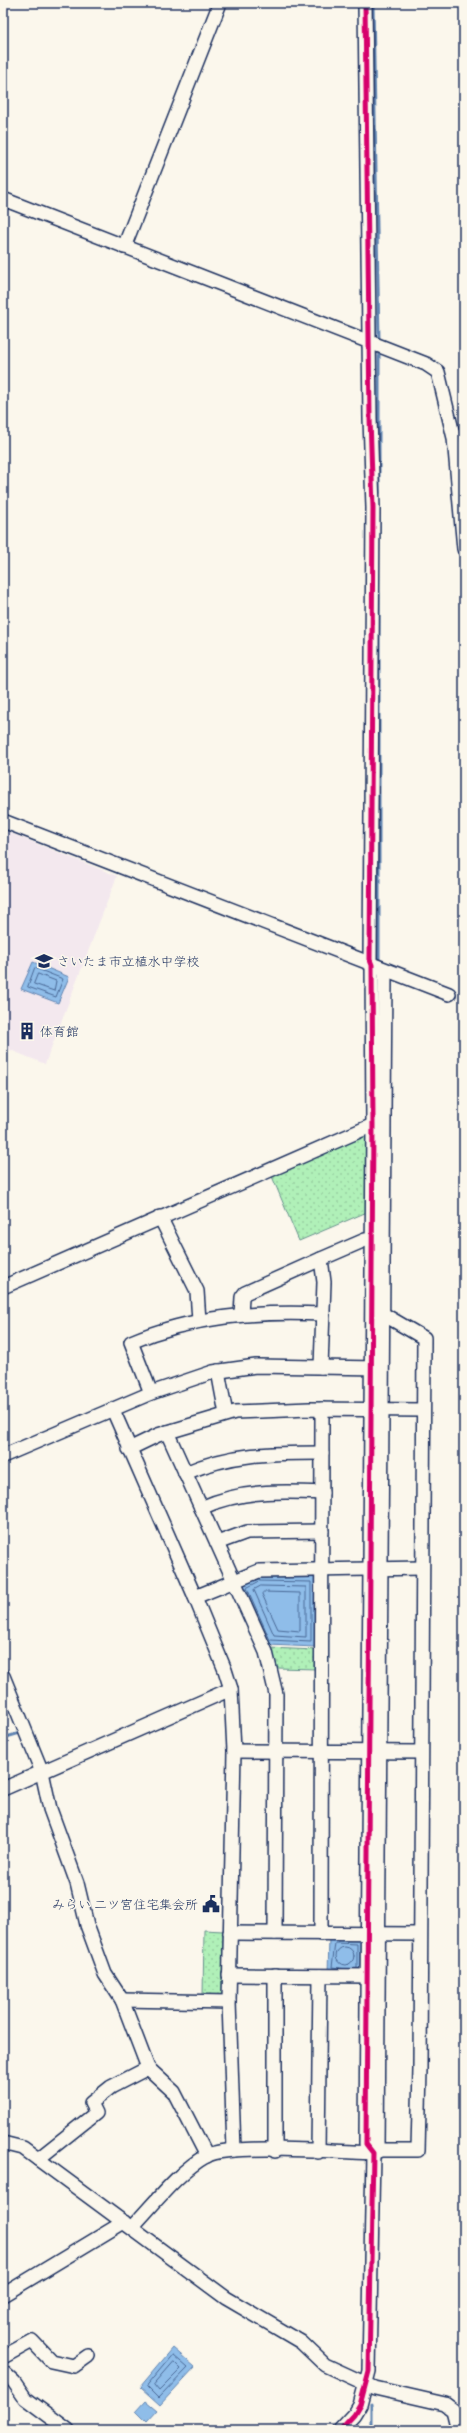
<svg xmlns="http://www.w3.org/2000/svg" width="467" height="2433" font-family="Itim,'Klee One',sans-serif">
<style>
.built{fill:#f3e8ee}
.park{fill:url(#park-dots);stroke:#66908b}
.water{fill:#8fbde9;stroke:#6184b1}
.lines{fill:none;stroke-linecap:round;stroke-linejoin:round}
.shore{stroke:#496896;stroke-width:1}
.stream{stroke:#6184b1;stroke-width:3}
.minor-casing{stroke:#1b2f5e;stroke-width:16}
.minor{stroke:#fbf7ec;stroke-width:13}
.cycleway-casing{stroke:#fbf7ec;stroke-width:8}
.cycleway{stroke:#d6006c;stroke-width:5}
.labels{text-anchor:middle;stroke-width:3;stroke-linejoin:round;paint-order:stroke}
.poi-label{font-size:13px;fill:#1b2f5e;stroke:#fbf7ec;text-anchor:start}
</style>
<defs>
<pattern id="park-dots" width="8" height="8" patternUnits="userSpaceOnUse"><rect width="8" height="8" fill="#b0f0b8"/><path d="M2 2h.1M6 6h.1" fill="none" stroke="#97cea1" stroke-width="1.8" stroke-linecap="round"/></pattern>
</defs>
<rect width="100%" height="100%" fill="#fbf7ec"/>
<filter id="ink" filterUnits="userSpaceOnUse"><feTurbulence type="fractalNoise" baseFrequency=".025" numOctaves="2"/><feDisplacementMap in="SourceGraphic" scale="8" xChannelSelector="R" yChannelSelector="G"/><feConvolveMatrix kernelMatrix="1 2 1 2 8 2 1 2 1" color-interpolation-filters="sRGB"/></filter>
<g filter="url(#ink)">
<path class="built" d="M3 830 117 876 45 1064 3 1047Z"/>
<g class="park">
<path d="M368 1130 367 1212 299 1241 271 1174Z"/>
<path d="M269 1648 316 1650V1669L277 1668Z"/>
<path d="M204 1930 223 1931V1998L203 1997Z"/>
</g>
<g class="water">
<path d="M33 962 69 977 58 1003 21 989Z"/>
<path d="M259 1577H315L316 1647 268 1645 241 1584Z"/>
<path d="M329 1939H362V1973L328 1972Z"/>
<path d="M173 2348 195 2367 160 2405 140 2387Z"/>
<path d="M146 2401 157 2410 146 2422 136 2412Z"/>
</g>
<g class="lines">
<g class="shore">
<path d="M35 968 63 979 56 997 28 987Z"/>
<path d="M38 974 56 981 54 991 34 984Z"/>
<path d="M260 1581 311 1582V1642L270 1640 247 1588Z"/>
<path d="M261 1586 306 1587V1637L274 1635 254 1590Z"/>
<path d="M264 1592 300 1593V1631L278 1629 262 1594Z"/>
<circle cx="345" cy="1956" r="9"/>
<path d="M340 1968 332 1967 335 1943 357 1944V1968"/>
<path d="M173 2355 188 2368 159 2398 147 2386Z"/>
<path d="M174 2362 181 2369 159 2391 154 2385Z"/>
</g>
<g class="stream">
<path d="M373 3 379 341"/>
<path d="M379 493V349"/>
<path d="M379 963V593"/>
<path d="M3 1738 20 1733"/>
<path d="M371 2404V2430"/>
</g>
<g class="minor-casing">
<g id="minor">
<path d="M3 199 426 364 438 372 454 438 464 549"/>
<path d="M124 247 220 3"/>
<path d="M3 821 449 994"/>
<path d="M160 1217 197 1291 199 1321"/>
<path d="M3 1287 373 1125"/>
<path d="M241 1315 242 1297 245 1293 321 1259"/>
<path d="M321 1367 324 1282 321 1259 365 1240 379 1239"/>
<path d="M218 1371 226 1414"/>
<path d="M151 1393 131 1342C192 1316 257 1311 323 1314"/>
<path d="M113 1410 195 1597 225 1670 231 1689 234 1751 229 2002 234 2150"/>
<path d="M167 1432 266 1652 276 1694 275 1933"/>
<path d="M129 1449 158 1435 235 1412 309 1409 422 1410"/>
<path d="M3 1456 151 1393 213 1372 256 1366 379 1368"/>
<path d="M185 1473C232 1453 272 1453 322 1453"/>
<path d="M201 1508C240 1490 280 1491 322 1493"/>
<path d="M217 1543 247 1532 322 1531"/>
<path d="M195 1597 259 1571 422 1568"/>
<path d="M3 1676 42 1772 50 1809 77 1883 87 1925 105 1974 122 2000 148 2068 174 2092 207 2156"/>
<path d="M234 1751 421 1752"/>
<path d="M3 1789 231 1689"/>
<path d="M230 1933 420 1934"/>
<path d="M321 1934 322 1409"/>
<path d="M229 1975 375 1976"/>
<path d="M275 1975V2151"/>
<path d="M122 2000 229 2002"/>
<path d="M3 2143 23 2148 226 2298 301 2342 325 2365 375 2388 445 2404 453 2410 458 2430"/>
<path d="M377 2151 385 970"/>
<path d="M318 2152 320 1976"/>
<path d="M38 2159 96 2113 91 2103 111 2087 148 2068"/>
<path d="M132 2227C153 2205 179 2171 206 2156 230 2143 340 2152 373 2153L381 2150H418L420 2069 424 1338 383 1314"/>
<path d="M3 2295 124 2222"/>
<path d="M3 2357 32 2341 51 2361 74 2366 88 2356"/>
<path d="M3 2372 14 2382 25 2398 68 2430"/>
<path d="M340 2430 354 2415 360 2405 369 2371 373 2153 366 2144 373 1125 372 965 370 960 373 508 370 418 365 3"/>
</g>
</g>
<use href="#minor" class="minor"/>
<g class="cycleway-casing">
<path id="cycleway" d="M340 2430 354 2415 360 2405 369 2371 373 2153 366 2144 373 1125 372 965 370 960 373 508 370 418 365 3"/>
</g>
<use href="#cycleway" class="cycleway"/>
</g>
</g>
<defs>
<g id="school-bare" transform="scale(1.38)"><path d="M0-5L7-2L0 1L-7-2ZM-4 1L0 2.5L4 1V4Q0 6-4 4Z" fill="#1b2f5e" stroke="#fbf7ec" stroke-width="2.5" paint-order="stroke"/></g>
<g id="building-bare" transform="scale(1.38)"><path d="M-4-6H4V6H1V3H-1V6H-4ZM-2.5-4.3h1.7v1.8h-1.7ZM.8-4.3h1.7v1.8H.8ZM-2.5-1h1.7V.8h-1.7ZM.8-1h1.7V.8H.8Z" fill="#1b2f5e" stroke="#fbf7ec" stroke-width="2.5" paint-order="stroke"/></g>
<g id="civic-bare" transform="scale(1.38)"><path d="M-.6-6.5H3V-4.5H.6V-3L4-1V1h2V6H-6V1h2V-1L-.6-3ZM-1.2 2.5V6h2.4V2.5Z" fill="#1b2f5e" stroke="#fbf7ec" stroke-width="2.5" paint-order="stroke"/></g>
</defs>
<g fill-rule="evenodd">
<use href="#school-bare" x="44" y="961"/>
<use href="#building-bare" x="27" y="1031"/>
<use href="#civic-bare" x="211" y="1904"/>
</g>
<g class="labels">
<g class="poi-label">
<text x="57" y="966">さいたま市立植水中学校</text>
<text x="40" y="1036">体育館</text>
<text x="198" y="1909" text-anchor="end">みらい 二ツ宮住宅集会所</text>
</g>
</g>
<rect width="467" height="2433" fill="none" stroke="#fbf7ec" stroke-width="16"/>
<rect x="8" y="8" width="451" height="2417" fill="none" stroke="#1b2f5e" stroke-width="1.5" filter="url(#ink)"/>
</svg>
